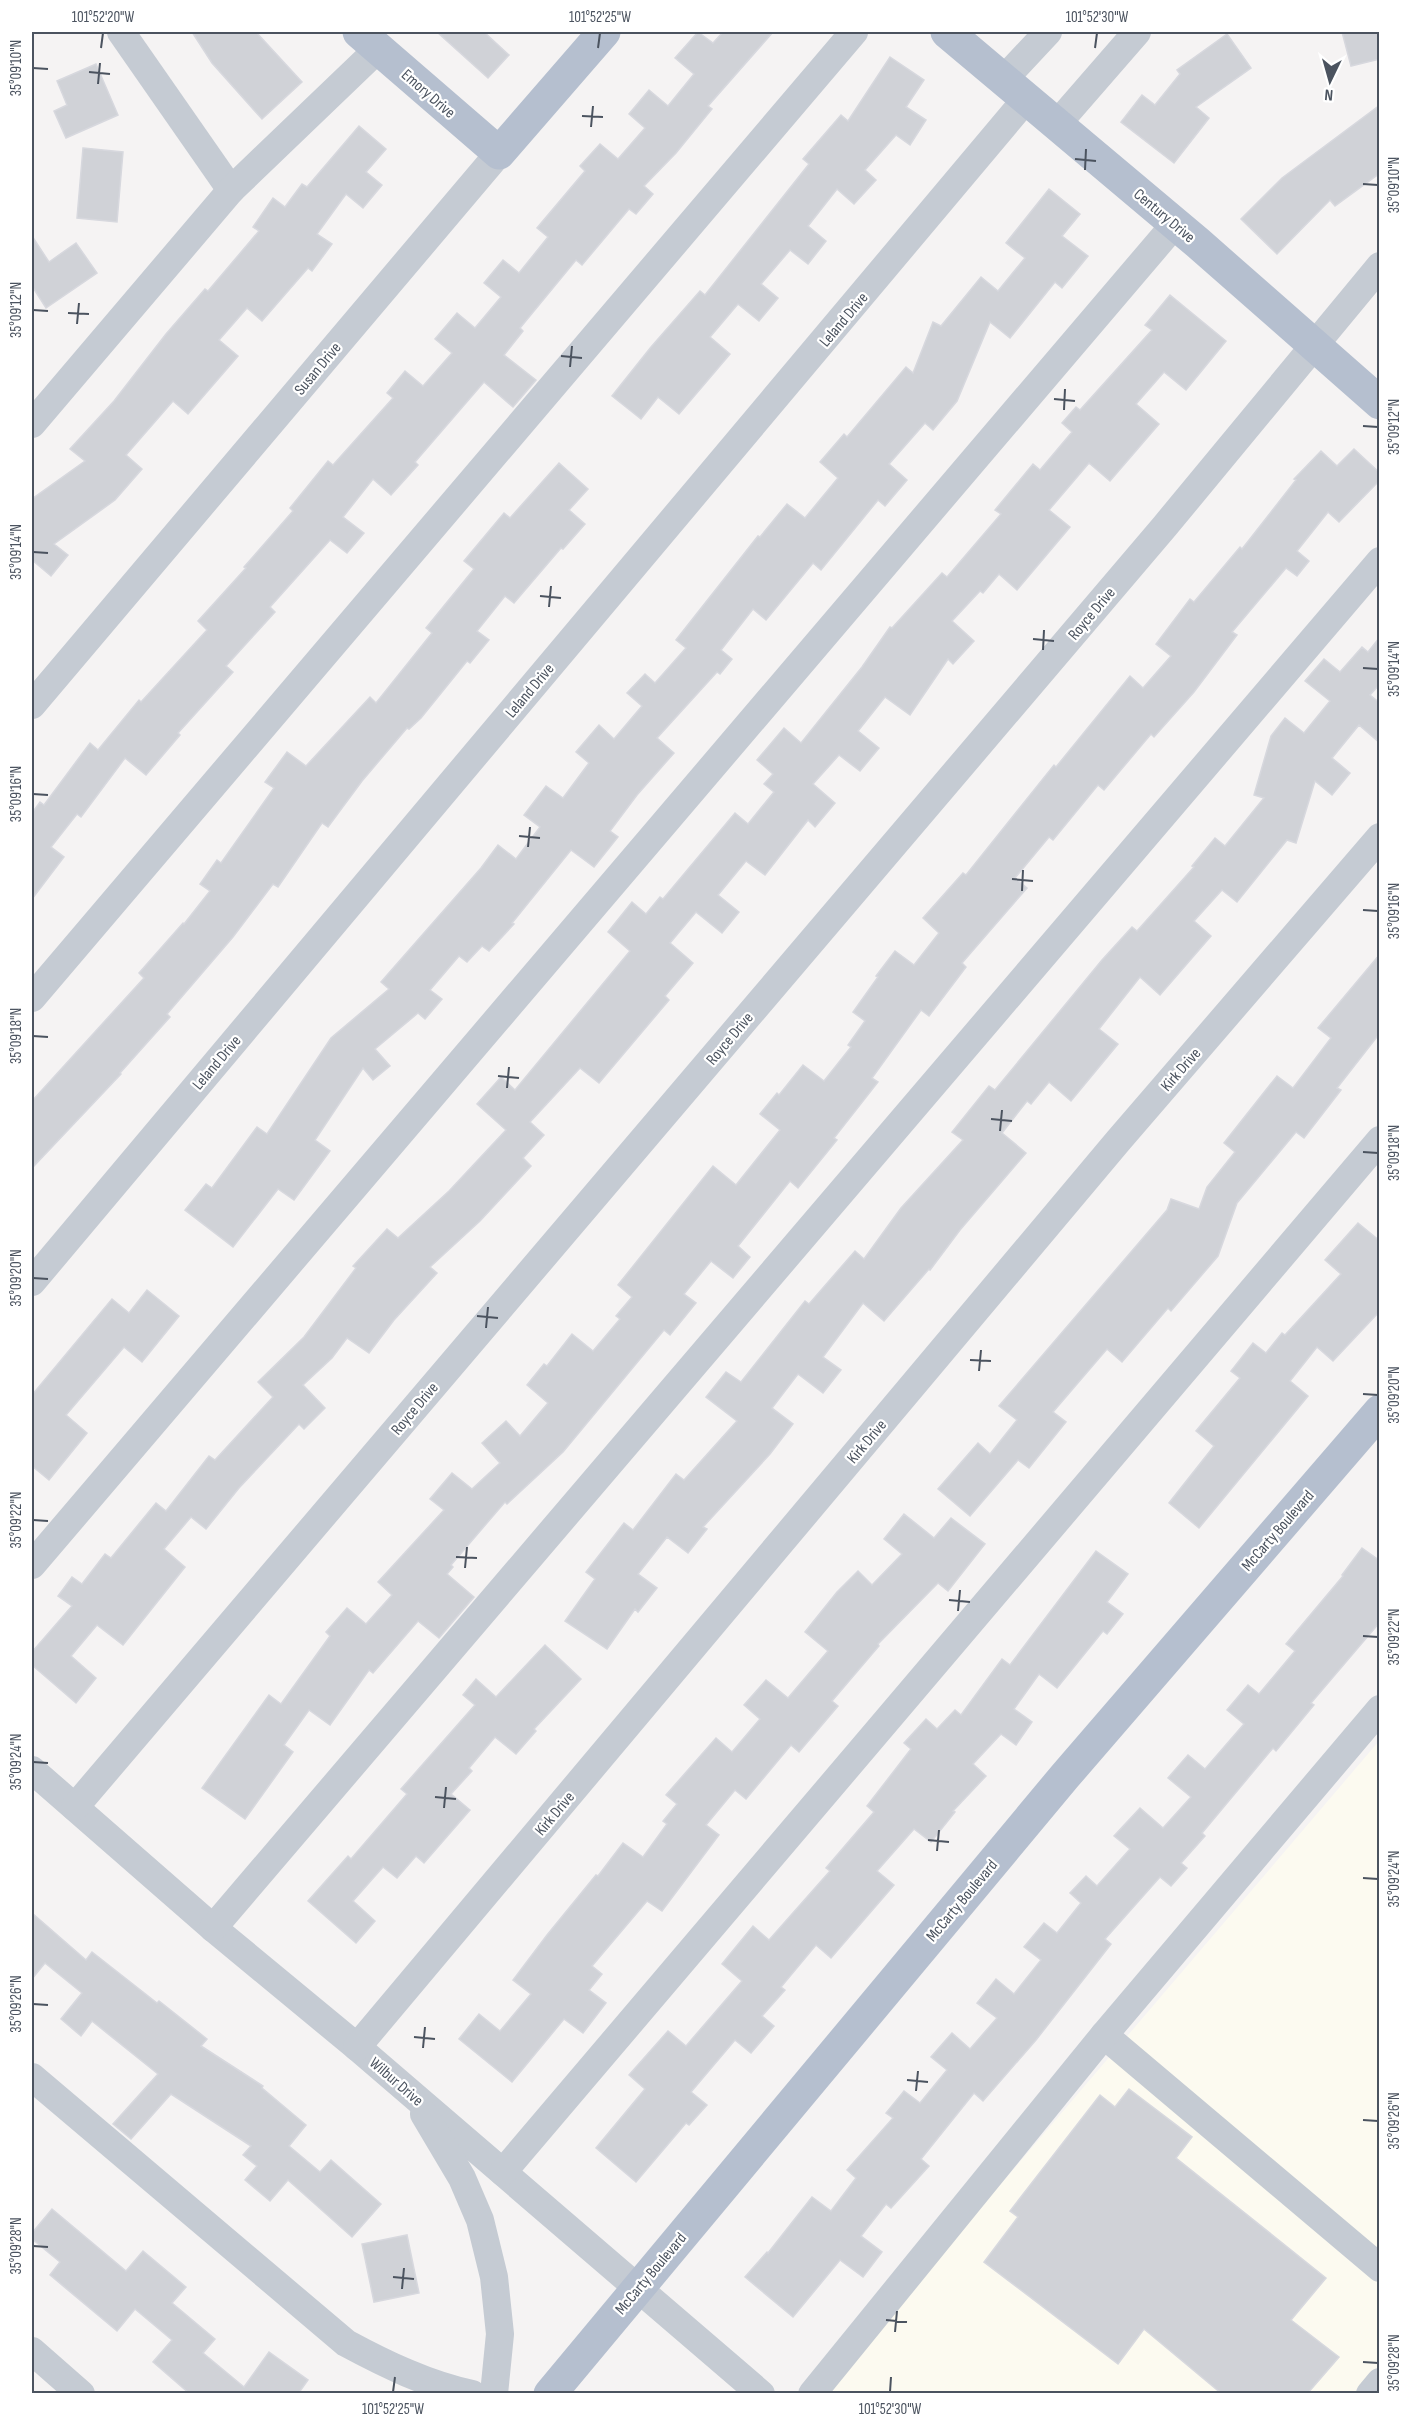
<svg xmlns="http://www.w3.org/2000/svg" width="1411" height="2425" font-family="'Sofia Sans Condensed',sans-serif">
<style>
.commercial{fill:#fcfaf0}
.building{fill:#d0d2d7;stroke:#d7d8de;stroke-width:1.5}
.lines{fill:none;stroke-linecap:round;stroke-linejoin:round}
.minor{stroke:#c5cbd3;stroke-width:28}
.major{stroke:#b5bfcf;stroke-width:33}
.ticks{fill:none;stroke:#4b535f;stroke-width:2}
.labels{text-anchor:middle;stroke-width:4.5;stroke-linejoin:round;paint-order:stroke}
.street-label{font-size:16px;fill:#4b535f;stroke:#fff}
.neatline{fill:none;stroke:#4b535f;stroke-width:2}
.ticks-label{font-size:15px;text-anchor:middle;fill:#4b535f}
</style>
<rect width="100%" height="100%" fill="#f5f3f3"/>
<path class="commercial" d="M1379 1741V2393L827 2394 954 2239Z"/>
<g class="building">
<path d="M192 32H256L302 82 262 119 212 63Z"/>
<path d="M437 32H484L509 55 488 78Z"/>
<path d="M698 32 713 43 723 32H773L708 106 712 109 676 153 644 186 653 194 636 214 629 209 582 265 576 260 520 328 523 331 504 355 536 380 513 407 484 382 415 462 418 465 391 495 373 479 343 517 364 533 347 553 330 540 270 607 275 612 226 666 233 672 178 733 180 735 146 775 125 758 81 817 77 814 51 847 64 857 32 899V813L40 802 44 805 90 743 98 750 139 700 141 702 207 630 198 621 246 568 244 567 293 511 290 508 328 461 333 465 393 398 387 393 405 371 423 386 452 353 435 339 457 313 475 328 501 297 484 283 503 260 519 273 548 237 537 228 585 171 580 166 600 144 618 159 645 128 629 114 649 90 668 106 694 74 675 58Z"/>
<path d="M1342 32H1380V59L1351 66Z"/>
<path d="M1227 34 1251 68 1196 107 1209 118 1174 163 1121 122 1142 95 1155 105 1180 74 1177 70Z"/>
<path d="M890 57 924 80 906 107 926 120 910 145 896 135 865 170 876 180 854 204 837 189 808 226 826 241 808 264 790 250 761 284 778 298 759 321 738 304 710 337 730 354 679 414 658 397 641 419 612 396 651 347 700 291 705 295 809 164 803 159 841 115 848 121Z"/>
<path d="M96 64 118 115 66 138 54 111 67 105 57 81Z"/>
<path d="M1380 105V173L1335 206 1330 200 1277 254 1241 219 1282 178Z"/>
<path d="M359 126 386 149 366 172 382 185 363 208 346 194 317 234 332 244 312 271 308 268 262 321 247 308 219 340 238 356 188 414 173 401 126 455 142 469 115 500 54 544 68 555 51 576 32 560V499L85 461 70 449 114 401 166 334 205 289 208 291 259 231 253 227 273 198 285 207 302 184 307 187Z"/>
<path d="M83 148 123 152 117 222 77 218Z"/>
<path d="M1049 189 1080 214 1062 236 1088 256 1062 288 1055 282 1010 338 990 322 957 401 933 430 925 423 889 464 907 480 885 506 878 500 821 570 813 563 766 620 753 609 721 650 732 659 720 674 717 672 657 738 674 753 637 795 610 831 618 837 594 867 571 850 512 923 514 924 489 951 482 946 467 962 459 956 430 990 442 999 425 1019 418 1013 375 1049 390 1066 373 1080 363 1068 315 1140 330 1151 294 1200 278 1189 233 1247 185 1210 206 1184 212 1188 257 1127 267 1134 331 1038 389 989 381 982 481 868 498 845 516 859 540 827 524 815 546 786 563 798 589 763 576 752 599 725 614 739 642 706 627 693 645 674 655 683 686 648 676 640 758 536 760 537 787 504 805 518 838 478 820 462 844 434 847 437 906 367 913 373 933 322 941 326 981 277 998 291 1025 258 1006 243Z"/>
<path d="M32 236 49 262 76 243 97 273 46 308 32 286Z"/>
<path d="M1170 295 1226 341 1186 390 1164 372 1136 404 1159 424 1110 481 1089 463 1049 510 1070 527 1017 590 999 574 983 593 980 591 952 621 974 641 953 664 948 659 910 715 885 697 858 731 879 748 860 771 839 755 813 784 835 803 815 827 808 820 765 875 746 861 718 895 739 912 722 933 696 912 670 943 693 963 665 996 669 1000 599 1083 580 1068 530 1122 544 1135 523 1158 531 1166 480 1221 430 1267 437 1273 394 1320 369 1353 347 1338 332 1358 303 1385 325 1408 304 1429 299 1424 239 1488 206 1529 191 1517 164 1549 185 1567 123 1645 97 1625 71 1656 96 1678 76 1703 32 1665V1652L72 1606 58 1596 72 1577 82 1584 105 1554 111 1558 156 1503 166 1511 209 1456 215 1460 273 1397 258 1382 304 1337 356 1268 353 1266 387 1229 398 1238 449 1191 506 1130 477 1104 501 1077 515 1090 630 951 608 932 632 902 646 914 660 897 663 899 735 813 748 824 774 792 764 784 773 774 757 760 784 728 801 743 862 667 890 627 892 628 942 573 947 577 1001 514 995 510 1033 464 1040 470 1072 432 1062 423 1076 407 1080 410 1152 330 1145 325Z"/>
<path d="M1354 449 1380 473V480L1339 522 1328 512 1297 551 1309 561 1297 576 1286 568 1232 632 1237 635 1194 692 1154 737 1151 734 1104 790 1098 785 1053 840 1049 837 1015 878 1027 888 962 963 966 967 929 1016 921 1010 872 1078 878 1082 834 1138 837 1140 798 1188 790 1181 738 1246 750 1257 733 1278 711 1261 684 1294 696 1303 670 1335 664 1330 563 1452 507 1504 505 1502 451 1565 453 1567 447 1574 474 1597 439 1638 418 1621 373 1673 369 1670 330 1725 309 1710 284 1745 293 1752 245 1819 202 1788 269 1695 281 1704 330 1636 326 1632 347 1608 366 1624 392 1595 378 1582 444 1510 430 1499 452 1473 472 1489 500 1463 482 1443 506 1421 520 1436 548 1403 527 1385 544 1364 547 1366 572 1334 593 1351 620 1319 616 1316 632 1297 618 1285 713 1166 736 1185 780 1130 760 1114 777 1093 779 1095 803 1065 824 1081 851 1047 848 1045 865 1021 853 1012 878 977 876 976 895 951 914 965 939 933 923 918 963 873 966 875 1054 765 1056 767 1130 676 1143 688 1171 656 1156 644 1190 599 1194 602 1240 547 1242 549 1296 480 1294 479 1321 451 1337 466Z"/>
<path d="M559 463 588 489 569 510 585 524 563 549 561 548 514 603 505 596 477 631 489 640 470 663 467 661 421 718 409 729 407 728 362 781 328 827 322 823 278 887 273 884 233 937 167 1014 170 1017 120 1073 121 1074 32 1168V1101L144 978 139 973 183 923 184 924 210 891 200 884 217 860 221 863 274 788 265 782 287 752 306 766 370 697 376 703 432 633 426 628 474 569 464 561 504 513 510 518Z"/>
<path d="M1380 637V684L1370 695 1380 703V743L1359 725 1332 758 1350 773 1332 795 1315 781 1296 843 1287 840 1237 902 1222 890 1194 921 1211 936 1160 995 1140 977 1099 1029 1118 1044 1071 1101 1049 1082 1031 1104 1027 1101 1002 1133 1026 1153 960 1230 930 1270 929 1269 884 1321 863 1303 823 1357 841 1370 823 1393 798 1374 772 1408 793 1424 770 1454 703 1527 707 1529 688 1553 667 1537 638 1574 657 1588 638 1612 635 1609 607 1649 565 1621 595 1579 586 1572 624 1523 633 1530 676 1474 684 1480 737 1421 706 1397 726 1372 741 1382 805 1301 809 1304 855 1251 864 1259 901 1208 963 1140 952 1132 989 1086 995 1090 1102 960 1132 927 1137 931 1194 867 1192 866 1215 838 1225 846 1264 798 1254 795 1271 736 1285 718 1304 733 1330 701 1305 681 1324 659 1340 672 1362 647 1368 652Z"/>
<path d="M1380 954V1033L1337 1088 1341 1090 1304 1138 1296 1132 1237 1203 1218 1256 1171 1311 1168 1308 1122 1362 1107 1349 1053 1412 1066 1422 1029 1468 1018 1460 970 1516 938 1489 978 1443 990 1454 1017 1420 999 1406 1167 1210 1171 1199 1199 1209 1207 1187 1235 1152 1224 1143 1277 1076 1293 1088 1331 1038 1318 1028Z"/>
<path d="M1358 1223 1380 1241V1311L1333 1361 1317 1347 1290 1381 1308 1396 1199 1528 1169 1503 1214 1446 1196 1431 1240 1378 1231 1371 1253 1343 1266 1353 1282 1333 1285 1335 1341 1274 1325 1260Z"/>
<path d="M147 1290 179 1316 142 1362 124 1347 66 1415 87 1433 49 1480 32 1466V1395L112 1299 129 1313Z"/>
<path d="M904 1514 934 1538 951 1518 985 1544 948 1591 938 1583 878 1644 879 1646 832 1701 838 1706 799 1752 791 1745 746 1799 735 1790 706 1825 719 1835 662 1911 647 1901 592 1966 602 1974 589 1990 606 2003 583 2033 564 2019 512 2082 459 2039 479 2014 500 2031 531 1994 513 1980 547 1935 596 1875 598 1876 623 1843 643 1857 667 1824 663 1821 677 1804 666 1795 716 1738 732 1752 760 1719 744 1705 766 1680 788 1698 828 1651 805 1632 837 1592 858 1571 872 1585 902 1554 884 1539Z"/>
<path d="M1362 1548 1380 1561V1622L1311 1703 1314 1705 1276 1751 1273 1748 1202 1833 1205 1836 1181 1863 1187 1868 1171 1886 1160 1877 1105 1939 1111 1944 1036 2040 983 2101 974 2093 921 2159 929 2166 891 2208 886 2204 861 2236 882 2252 863 2277 840 2260 793 2317 745 2277 767 2252 768 2253 812 2197 831 2211 856 2178 847 2170 893 2118 886 2113 904 2091 920 2103 947 2070 931 2057 952 2033 970 2049 997 2018 977 2003 996 1979 1014 1994 1041 1960 1024 1947 1044 1923 1057 1933 1081 1903 1070 1893 1086 1876 1097 1886 1130 1849 1114 1836 1140 1808 1163 1828 1191 1797 1168 1778 1188 1755 1205 1769 1244 1724 1227 1710 1248 1685 1259 1694 1295 1651 1286 1644 1343 1576 1342 1575Z"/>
<path d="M1096 1551 1128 1574 1107 1602 1123 1614 1107 1634 1103 1631 1057 1688 1039 1674 1014 1709 1032 1722 1016 1745 1001 1734 973 1764 986 1776 953 1811 955 1812 931 1842 914 1829 877 1871 894 1885 831 1958 816 1945 781 1987 785 1990 762 2016 774 2026 751 2053 735 2040 691 2092 707 2105 689 2125 686 2123 636 2182 596 2148 645 2089 629 2075 668 2031 686 2046 742 1981 722 1964 753 1926 769 1940 830 1871 826 1868 874 1812 867 1806 911 1749 904 1743 926 1719 937 1729 955 1710 961 1715 1002 1659 1010 1665Z"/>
<path d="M545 1645 581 1679 534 1729 536 1731 516 1754 495 1737 469 1768 472 1771 451 1794 470 1810 424 1863 416 1856 397 1878 383 1867 353 1901 375 1921 356 1943 308 1901 348 1856 351 1859 407 1794 401 1789 475 1705 463 1695 476 1679 496 1697Z"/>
<path d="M32 1913 86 1960 92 1952 157 2003 159 2001 207 2039 201 2046 263 2086 262 2088 306 2125 289 2146 320 2172 331 2160 381 2204 352 2237 288 2180 270 2201 245 2180 257 2166 243 2155 251 2146 171 2094 131 2139 113 2124 158 2074 92 2021 81 2036 61 2019 82 1993 45 1963 32 1979Z"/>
<path d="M1129 2089 1192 2137 1176 2158 1326 2278 1291 2320 1339 2357 1307 2394H1222L1144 2329 1118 2364 984 2262 1018 2217 1010 2211 1100 2095 1115 2107Z"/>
<path d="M52 2209 126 2271 143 2251 186 2287 172 2303 215 2339 203 2353 244 2387 269 2352 308 2380 298 2394H190L153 2362 172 2340 135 2309 117 2331 50 2275 60 2262 32 2239V2233Z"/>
<path d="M407 2235 419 2293 374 2302 362 2244Z"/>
</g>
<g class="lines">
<g class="minor">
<path d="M121 32 231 190"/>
<path d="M1004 79 1048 32"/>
<path d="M1057 124 1137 32"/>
<path d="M32 424 231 190 378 49"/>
<path d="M32 705 499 153"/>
<path d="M32 998 854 32"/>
<path d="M32 1282 1027 98"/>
<path d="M32 1565 1175 224"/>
<path d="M32 1770 213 1928 357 2047 761 2394"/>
<path d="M75 1807 1165 526 1380 266"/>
<path d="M213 1928 1380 561"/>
<path d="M1104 2035 1380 2268"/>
<path d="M357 2047 1118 1141 1380 837"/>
<path d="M32 2077 346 2343C385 2364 428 2385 472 2394"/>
<path d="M424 2114 462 2178 480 2220 494 2277 500 2334 494 2394"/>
<path d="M503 2172 1380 1140"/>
<path d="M32 2351 81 2394"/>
<path d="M812 2394 1104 2035 1380 1709"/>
<path d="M1370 2394 1380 2382"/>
</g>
<g class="major">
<path d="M359 32 499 153 604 32"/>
<path d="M947 32 1198 243 1380 403"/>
<path d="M550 2394 1065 1776 1380 1411"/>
</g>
</g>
<path class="ticks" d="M101 48 103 33M598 48 600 33M1095 48 1097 33M33 68 48 69M89 72 110 74M98 84 100 63M582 116 603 117M591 127 593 106M1075 159 1096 161M1085 170 1086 149M1363 184 1378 185M33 310 48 311M68 313 89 314M77 324 79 303M561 356 582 358M570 367 572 346M1054 399 1075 401M1064 410 1065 389M1363 426 1378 427M33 552 48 553M540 596 561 598M549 607 551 586M1033 639 1054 641M1043 650 1044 630M1363 668 1378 669M33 794 48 795M519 836 540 838M528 847 530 827M1012 879 1033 881M1022 891 1023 870M1363 910 1378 911M33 1036 48 1037M498 1076 519 1078M507 1088 509 1067M991 1119 1012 1121M1000 1131 1002 1110M1363 1152 1378 1153M33 1278 48 1279M477 1316 498 1318M486 1328 488 1307M970 1360 991 1361M979 1371 981 1350M1363 1394 1378 1395M33 1520 48 1521M456 1557 477 1558M465 1568 467 1547M949 1600 970 1602M958 1611 960 1590M1363 1636 1378 1637M33 1762 48 1763M435 1797 456 1799M444 1808 446 1787M928 1840 949 1842M937 1851 939 1830M1363 1878 1378 1879M33 2004 48 2005M414 2037 435 2039M423 2048 425 2027M907 2080 928 2082M916 2091 918 2071M1363 2120 1378 2121M33 2246 48 2247M393 2277 414 2279M402 2289 404 2268M886 2320 907 2322M895 2332 897 2311M1363 2362 1378 2363M393 2392 395 2377M890 2392 891 2377"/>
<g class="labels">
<g class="street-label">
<text transform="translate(429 93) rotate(41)" y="6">Emory Drive</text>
<text transform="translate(1165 215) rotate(40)" y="6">Century Drive</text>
<text transform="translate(843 319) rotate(-50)" y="6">Leland Drive</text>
<text transform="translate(317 368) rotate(-50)" y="6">Susan Drive</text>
<text transform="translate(1091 613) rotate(-50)" y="6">Royce Drive</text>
<text transform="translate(529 690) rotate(-50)" y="6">Leland Drive</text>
<text transform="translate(729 1038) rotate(-50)" y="6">Royce Drive</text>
<text transform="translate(216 1062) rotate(-50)" y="6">Leland Drive</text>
<text transform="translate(1180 1069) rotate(-49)" y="6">Kirk Drive</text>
<text transform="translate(414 1408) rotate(-50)" y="6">Royce Drive</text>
<text transform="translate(866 1441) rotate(-50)" y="6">Kirk Drive</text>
<text transform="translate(1277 1530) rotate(-49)" y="6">McCarty Boulevard</text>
<text transform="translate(554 1813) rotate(-50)" y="6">Kirk Drive</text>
<text transform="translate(961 1900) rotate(-50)" y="6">McCarty Boulevard</text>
<text transform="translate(397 2081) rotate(41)" y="6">Wilbur Drive</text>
<text transform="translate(650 2273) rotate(-50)" y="6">McCarty Boulevard</text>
</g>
</g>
<rect width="1411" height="2425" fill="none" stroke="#ffffff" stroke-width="66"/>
<g transform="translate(1330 81) rotate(185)" stroke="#ffffff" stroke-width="4.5" paint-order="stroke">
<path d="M0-4.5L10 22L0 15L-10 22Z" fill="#4b535f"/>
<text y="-9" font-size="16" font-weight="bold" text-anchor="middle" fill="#4b535f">N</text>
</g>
<rect x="33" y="33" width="1345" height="2359" class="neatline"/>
<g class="ticks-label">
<text x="103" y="22">101°52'20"W</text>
<text x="600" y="22">101°52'25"W</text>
<text x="1097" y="22">101°52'30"W</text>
<text transform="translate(16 68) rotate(-90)" y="5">35°09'10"N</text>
<text transform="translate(1394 185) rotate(-90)" y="5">35°09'10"N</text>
<text transform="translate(16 310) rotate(-90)" y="5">35°09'12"N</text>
<text transform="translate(1394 427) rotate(-90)" y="5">35°09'12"N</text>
<text transform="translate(16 552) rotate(-90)" y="5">35°09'14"N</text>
<text transform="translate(1394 669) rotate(-90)" y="5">35°09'14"N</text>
<text transform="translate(16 794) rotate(-90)" y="5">35°09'16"N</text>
<text transform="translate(1394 911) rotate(-90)" y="5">35°09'16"N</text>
<text transform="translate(16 1036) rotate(-90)" y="5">35°09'18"N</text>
<text transform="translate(1394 1153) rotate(-90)" y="5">35°09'18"N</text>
<text transform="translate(16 1278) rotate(-90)" y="5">35°09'20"N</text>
<text transform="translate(1394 1395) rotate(-90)" y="5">35°09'20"N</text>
<text transform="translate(16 1520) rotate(-90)" y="5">35°09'22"N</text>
<text transform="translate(1394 1637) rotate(-90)" y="5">35°09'22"N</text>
<text transform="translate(16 1762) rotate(-90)" y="5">35°09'24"N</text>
<text transform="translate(1394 1879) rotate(-90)" y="5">35°09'24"N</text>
<text transform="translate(16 2004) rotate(-90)" y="5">35°09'26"N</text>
<text transform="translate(1394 2121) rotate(-90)" y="5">35°09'26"N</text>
<text transform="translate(16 2246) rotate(-90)" y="5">35°09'28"N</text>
<text transform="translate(1394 2363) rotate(-90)" y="5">35°09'28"N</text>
<text x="393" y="2414">101°52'25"W</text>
<text x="890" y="2414">101°52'30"W</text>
</g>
</svg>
